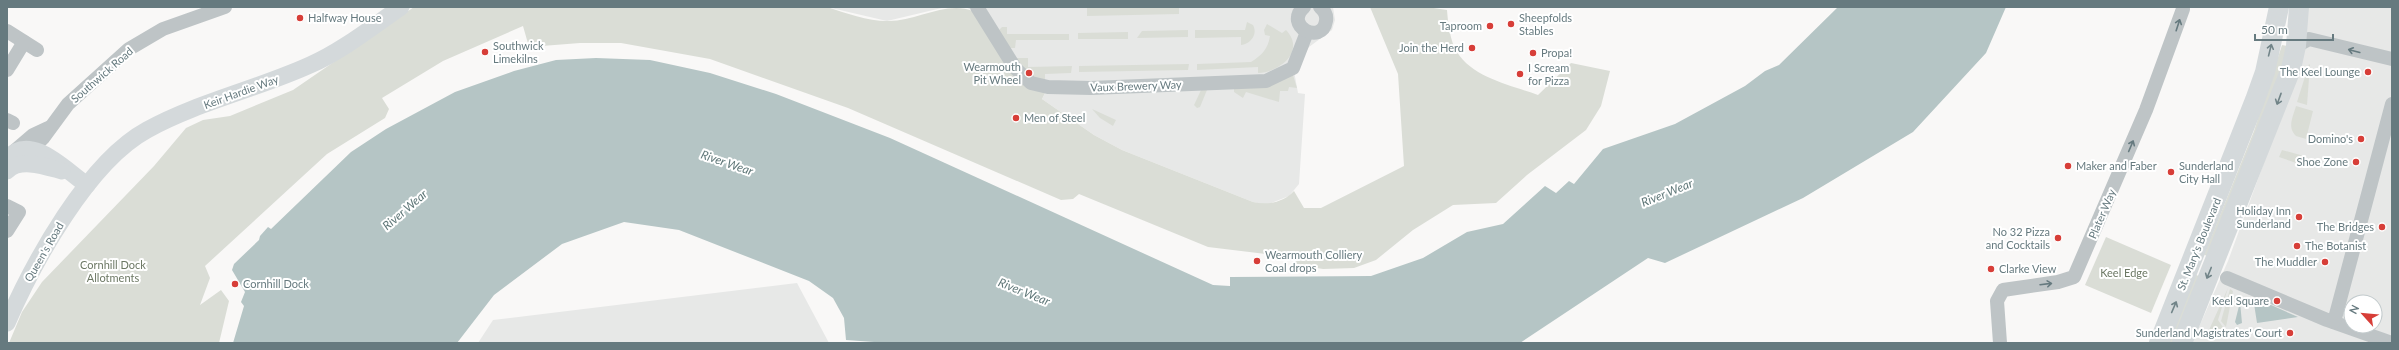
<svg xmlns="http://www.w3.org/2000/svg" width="2399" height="350" font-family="Lato,sans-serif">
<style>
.built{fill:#e7e8e7;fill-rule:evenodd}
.green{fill:#daddd6}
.water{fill:#b5c5c5}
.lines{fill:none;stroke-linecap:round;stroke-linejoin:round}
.minor{stroke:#bec4c6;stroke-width:14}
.major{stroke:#d4d9db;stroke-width:17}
.highway{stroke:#d4d9db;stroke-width:20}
.oneway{stroke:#667a7f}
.oneway2{stroke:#718488}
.poi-dot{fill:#d73e38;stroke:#fff;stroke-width:1.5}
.labels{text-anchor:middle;stroke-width:4;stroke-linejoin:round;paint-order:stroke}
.poi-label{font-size:11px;fill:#667a7f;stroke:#fff;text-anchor:start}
.street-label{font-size:11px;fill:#667a7f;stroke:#fff}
.park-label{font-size:11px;fill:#6c7864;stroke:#fff}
.water-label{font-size:12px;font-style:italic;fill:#607879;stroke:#fff}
</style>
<rect width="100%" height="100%" fill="#f9f8f7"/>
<g class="built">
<path d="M827 7H946L887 21Z"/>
<path d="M966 7H1333L1335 20 1332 30 1309 47 1294 71 1298 93 1305 94 1299 184 1289 196 1266 205 1253 202 1122 150 1094 135 1042 99 1045 93 973 11Z"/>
<path d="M2299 7H2392V343H2192L2228 261 2284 108ZM2351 302H2375V326H2351Z"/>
<path d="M797 283 829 343H478L493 320Z"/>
</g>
<g class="green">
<path d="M414 7H827C845 13 868 21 887 21 915 22 946 0 973 11L1045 93 1042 99 1094 135 1122 150 1253 202C1267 205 1283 203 1294 191L1304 208H1321L1404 166 1398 74 1370 7H1427L1447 10C1448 23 1450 41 1457 52 1473 78 1511 85 1538 95L1571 63 1610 71 1601 106 1586 130 1527 175 1496 203 1453 205 1413 230 1376 260 1354 268 1323 269 1299 265 1283 256 1208 247 1079 194 1073 199 1061 200 848 108 710 59 621 43H580L529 47 523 26 443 61 382 98 389 109 385 118 327 154 205 266 210 278 200 305 221 290 229 301 219 343H9L22 312 42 282 154 166 186 128 203 120 230 116 293 90Z"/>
<path d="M1087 7H1179V14L1087 16Z"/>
<path d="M1247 22 1253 25C1258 34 1251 44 1241 45V37L1195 38V30H1245Z"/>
<path d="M1267 24 1282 33 1286 30C1306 51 1280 72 1258 73V67L1197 70V64L1251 62C1262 55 1268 49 1270 36L1265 35 1264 30Z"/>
<path d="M1002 27H1007V34H1069V40H1016L1015 48H1007L999 30Z"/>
<path d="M1188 30V37L1137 38 1142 31Z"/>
<path d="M1128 32V39H1078V33Z"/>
<path d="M2282 45 2287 46 2282 67 2209 256 2204 255 2254 131Z"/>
<path d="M1016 58H1028V67L1072 66 1071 73 1045 74V83L1035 81Z"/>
<path d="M1189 64 1188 70 1079 72V66Z"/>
<path d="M2309 64 2310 65 2307 105 2297 102Z"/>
<path d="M1292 72 1297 88 1289 87 1288 91H1280L1279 102 1246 92 1243 98 1234 92V89Z"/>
<path d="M1202 88 1207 90 1200 107 1197 108 1194 105Z"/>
<path d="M2296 106 2313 111 2306 139 2296 136C2287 127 2293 117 2296 106Z"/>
<path d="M1092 109 1116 120 1113 126 1100 118Z"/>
<path d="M2282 150 2304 156 2305 166 2279 157Z"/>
<path d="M2106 237 2171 265 2151 313 2085 285Z"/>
<path d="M2196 275 2202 277 2174 343H2167Z"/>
<path d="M2228 288 2218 320 2225 330 2211 331 2209 330Z"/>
<path d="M2230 289 2233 291 2226 327 2221 321Z"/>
</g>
<g class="water">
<path d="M1838 7H2006L1986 53 1913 132 1803 198 1665 263 1648 258 1520 343H888L846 340 844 318 833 298 809 281 679 230 624 222 562 244 494 295 457 343H233L244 306 241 302 245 292 232 270 234 264 259 240 260 236 268 227 271 229 351 152 386 129 455 92 514 71 556 60 596 58 650 60 710 73 776 94 890 138 1213 285 1230 286V277L1371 276 1423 258 1467 232 1503 224 1545 186 1556 193 1569 181 1574 184 1603 149 1675 124 1745 86 1765 71 1779 65Z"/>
<path d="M2253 297 2298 317 2257 323Z"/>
<path d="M2240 302 2242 323 2237 325 2235 322Z"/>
</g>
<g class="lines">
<g class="minor">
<path d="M977 7 1015 68 1031 83 1048 87 1091 88 1266 81 1293 68 1307 32"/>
<path d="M1304 7C1283 26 1322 46 1326 21 1327 15 1325 11 1320 7"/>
<path d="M7 31 37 50"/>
<path d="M2296 46 2309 39 2392 59"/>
<path d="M7 70 24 42"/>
<path d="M7 120 13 123"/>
<path d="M12 153 33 135 48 128"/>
<path d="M26 155 43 138 68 104 129 49 163 29 225 7"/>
<path d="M7 206 19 212 7 231"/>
<path d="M2227 278 2327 320 2392 343"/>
<path d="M2334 322 2392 104"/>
<path d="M2000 343 1997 301 2003 290 2058 282 2074 277 2146 110 2183 9"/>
</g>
<g class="major">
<path d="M7 159C31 131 67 172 87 185"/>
<path d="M7 171C20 157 47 167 62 171"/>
<path d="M7 323C33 263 88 162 147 130 198 102 257 89 310 65 342 51 372 27 401 7"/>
</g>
<g class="highway">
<path d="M2159 343 2255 100 2265 72 2279 7"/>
<path d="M2182 343 2291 69 2296 46 2299 7"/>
</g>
</g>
<defs><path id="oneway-shaft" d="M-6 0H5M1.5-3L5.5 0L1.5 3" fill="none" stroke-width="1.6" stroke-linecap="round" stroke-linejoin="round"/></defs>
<g class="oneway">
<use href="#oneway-shaft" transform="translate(2178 25) rotate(-72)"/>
<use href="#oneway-shaft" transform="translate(2354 51) rotate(-165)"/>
<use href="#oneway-shaft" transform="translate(2131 146) rotate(-67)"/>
<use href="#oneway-shaft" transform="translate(2046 284) rotate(-7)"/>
</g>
<g class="oneway2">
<use href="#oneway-shaft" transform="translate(2270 50) rotate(-76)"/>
<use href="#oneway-shaft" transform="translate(2279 99) rotate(110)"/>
<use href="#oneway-shaft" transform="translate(2209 273) rotate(112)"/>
<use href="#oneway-shaft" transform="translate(2174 307) rotate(-67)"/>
</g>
<g class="poi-dot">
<circle cx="300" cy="18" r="4"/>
<circle cx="1511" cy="24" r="4"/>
<circle cx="1490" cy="26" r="4"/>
<circle cx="1472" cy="48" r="4"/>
<circle cx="485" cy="52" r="4"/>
<circle cx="1533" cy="53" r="4"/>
<circle cx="2368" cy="72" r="4"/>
<circle cx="1029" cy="73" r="4"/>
<circle cx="1520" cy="74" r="4"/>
<circle cx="1016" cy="118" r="4"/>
<circle cx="2361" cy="139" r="4"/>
<circle cx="2356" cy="162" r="4"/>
<circle cx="2068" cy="166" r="4"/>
<circle cx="2171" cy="172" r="4"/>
<circle cx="2299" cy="217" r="4"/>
<circle cx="2382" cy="227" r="4"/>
<circle cx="2058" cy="238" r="4"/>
<circle cx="2297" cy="246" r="4"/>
<circle cx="1257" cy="261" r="4"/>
<circle cx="2325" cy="262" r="4"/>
<circle cx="1991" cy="269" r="4"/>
<circle cx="235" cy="284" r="4"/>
<circle cx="2277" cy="301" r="4"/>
<circle cx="2290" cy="333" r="4"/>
</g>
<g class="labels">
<g class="poi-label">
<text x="308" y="22">Halfway House</text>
<text x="1519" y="22">Sheepfolds<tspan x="1519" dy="13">Stables</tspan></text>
<text x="1482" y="30" text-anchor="end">Taproom</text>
<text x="493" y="50">Southwick<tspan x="493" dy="13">Limekilns</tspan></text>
<text x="1464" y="52" text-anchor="end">Join the Herd</text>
<text x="1541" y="57">Propa!</text>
<text x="1021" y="71" text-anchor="end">Wearmouth<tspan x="1021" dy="13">Pit Wheel</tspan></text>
<text x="1528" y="72">I Scream<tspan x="1528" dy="13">for Pizza</tspan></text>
<text x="2360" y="76" text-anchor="end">The Keel Lounge</text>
<text x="1024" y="122">Men of Steel</text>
<text x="2353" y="143" text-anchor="end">Domino's</text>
<text x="2348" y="166" text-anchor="end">Shoe Zone</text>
<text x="2076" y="170">Maker and Faber</text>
<text x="2179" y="170">Sunderland<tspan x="2179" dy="13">City Hall</tspan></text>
<text x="2291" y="215" text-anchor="end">Holiday Inn<tspan x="2291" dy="13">Sunderland</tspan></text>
<text x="2374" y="231" text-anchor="end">The Bridges</text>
<text x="2050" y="236" text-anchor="end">No 32 Pizza<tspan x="2050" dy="13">and Cocktails</tspan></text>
<text x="2305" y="250">The Botanist</text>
<text x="1265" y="259">Wearmouth Colliery<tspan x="1265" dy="13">Coal drops</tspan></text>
<text x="2317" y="266" text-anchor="end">The Muddler</text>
<text x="1999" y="273">Clarke View</text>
<text x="243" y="288">Cornhill Dock</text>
<text x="2269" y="305" text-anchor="end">Keel Square</text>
<text x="2282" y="337" text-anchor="end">Sunderland Magistrates' Court</text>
</g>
<g class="street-label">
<text transform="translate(102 75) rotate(-41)" y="4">Southwick Road</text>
<text transform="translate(1136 86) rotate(-2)" y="4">Vaux Brewery Way</text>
<text transform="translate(241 92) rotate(-20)" y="4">Keir Hardie Way</text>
<text transform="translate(2102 214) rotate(-67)" y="4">Plater Way</text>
<text transform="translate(2199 244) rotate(-68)" y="4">St. Mary's Boulevard</text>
<text transform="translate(44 252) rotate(-60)" y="4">Queen's Road</text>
</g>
<g class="park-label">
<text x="113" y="269">Cornhill Dock<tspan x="113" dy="13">Allotments</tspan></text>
<text x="2124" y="277">Keel Edge</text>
</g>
<g class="water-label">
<text transform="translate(727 163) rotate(19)" y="4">River Wear</text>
<text transform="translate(1667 193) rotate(-22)" y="4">River Wear</text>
<text transform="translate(405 210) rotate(-41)" y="4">River Wear</text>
<text transform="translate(1024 292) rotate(22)" y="4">River Wear</text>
</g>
</g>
<rect width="2399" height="350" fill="none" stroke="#667a7f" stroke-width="16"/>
<g transform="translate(2363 314) rotate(297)"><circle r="19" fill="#ffffff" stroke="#c2cacc"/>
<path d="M0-3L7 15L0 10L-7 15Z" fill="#d73e38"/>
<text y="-6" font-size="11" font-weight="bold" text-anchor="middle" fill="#667a7f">N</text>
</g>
<path d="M2255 34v6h78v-6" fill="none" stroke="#667a7f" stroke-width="2"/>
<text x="2261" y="34" font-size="12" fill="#667a7f" stroke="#ffffff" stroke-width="3" paint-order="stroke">50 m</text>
</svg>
